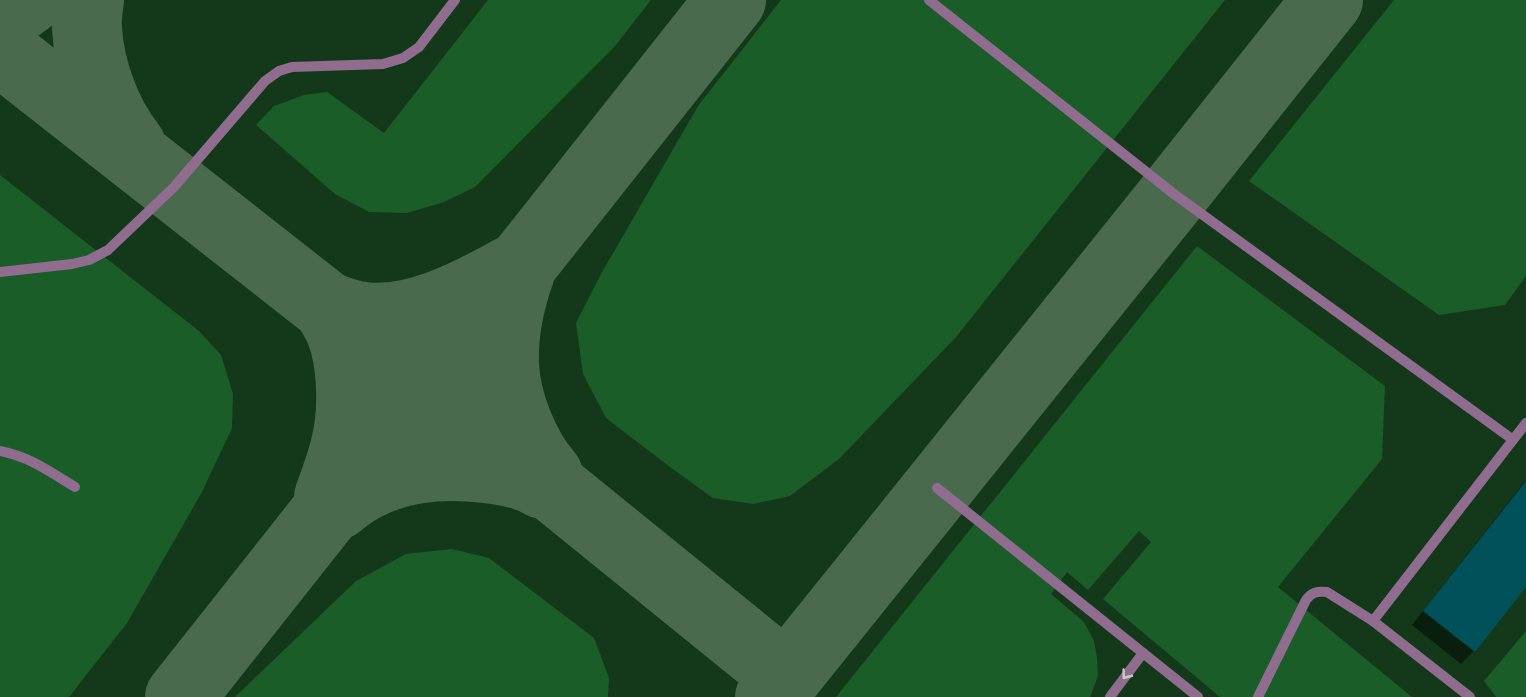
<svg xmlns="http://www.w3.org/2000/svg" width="1526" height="697" font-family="'Source Serif 4',serif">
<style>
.green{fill:#1a5d28}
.shadow{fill:#0007}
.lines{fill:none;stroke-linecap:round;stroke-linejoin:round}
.taxiway{stroke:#4a6a4e;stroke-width:70}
.building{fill:#00515a}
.lane{stroke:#906d8f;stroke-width:10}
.oneway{stroke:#c3cdc4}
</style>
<rect width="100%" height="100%" fill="#14391a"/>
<g class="green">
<path d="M488 0H651L615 46 475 187 444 202 407 213 369 212 335 194 256 125 274 106 304 95 327 92 384 133Z"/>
<path d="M781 0H1225L956 337 839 459 790 496 753 504 713 498 670 467 606 418 583 374 576 323 601 274 698 106Z"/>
<path d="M1394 0H1526V276L1505 305 1439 315 1249 181Z"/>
<path d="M0 175 199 331 221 355 233 394 232 428 202 492 127 623 69 697H0Z"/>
<path d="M1197 246 1385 386 1382 459 1278 587 1412 697H1220L1103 599 1151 542 1139 531 1088 590 1067 572 1051 594 1084 622 1094 641 1097 657 1098 676 1090 697H836Z"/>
<path d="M452 549 489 558 594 638 609 678 608 697H235L356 581 406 554Z"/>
<path d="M1526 631V697H1496L1484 681Z"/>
</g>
<path class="shadow" d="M1526 480V585L1474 651 1461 664 1412 625Z"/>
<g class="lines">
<g class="taxiway">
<path d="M89 0C88 9 86 19 87 28 89 68 106 115 131 146"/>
<path d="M0 20 28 0"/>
<path d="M0 50 427 385 786 676"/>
<path d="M520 272C510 300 503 334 504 364 505 400 524 448 548 475"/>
<path d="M328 307C332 315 338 324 341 332 353 362 354 412 346 444 342 462 335 480 329 497"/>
<path d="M328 307C339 311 352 316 364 317 414 323 469 294 512 270"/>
<path d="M337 505C378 469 433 462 485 468 505 470 526 474 543 484"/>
<path d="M180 697 731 0"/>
<path d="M770 697 1174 194 1328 0"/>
</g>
</g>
<path class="building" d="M1526 481V587L1475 652 1423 611Z"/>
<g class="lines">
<g class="lane">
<path d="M929 0 1174 194 1512 439"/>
<path d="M0 272 72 264 89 260 108 250 174 187 265 81 279 71 292 67 383 64 403 58 419 47 455 0"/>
<path d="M0 451C30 457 49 471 75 487"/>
<path d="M937 488 1198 697"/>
<path d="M1373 621 1526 423"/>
<path d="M1110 697 1143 653"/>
<path d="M1258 697 1306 600C1312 592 1317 591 1327 592L1373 621 1470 697"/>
</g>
</g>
<defs><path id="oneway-chevron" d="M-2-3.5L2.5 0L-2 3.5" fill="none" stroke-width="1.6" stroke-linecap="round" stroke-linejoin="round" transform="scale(1.5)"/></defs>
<use class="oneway" href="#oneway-chevron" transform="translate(1126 675) rotate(127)"/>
</svg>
